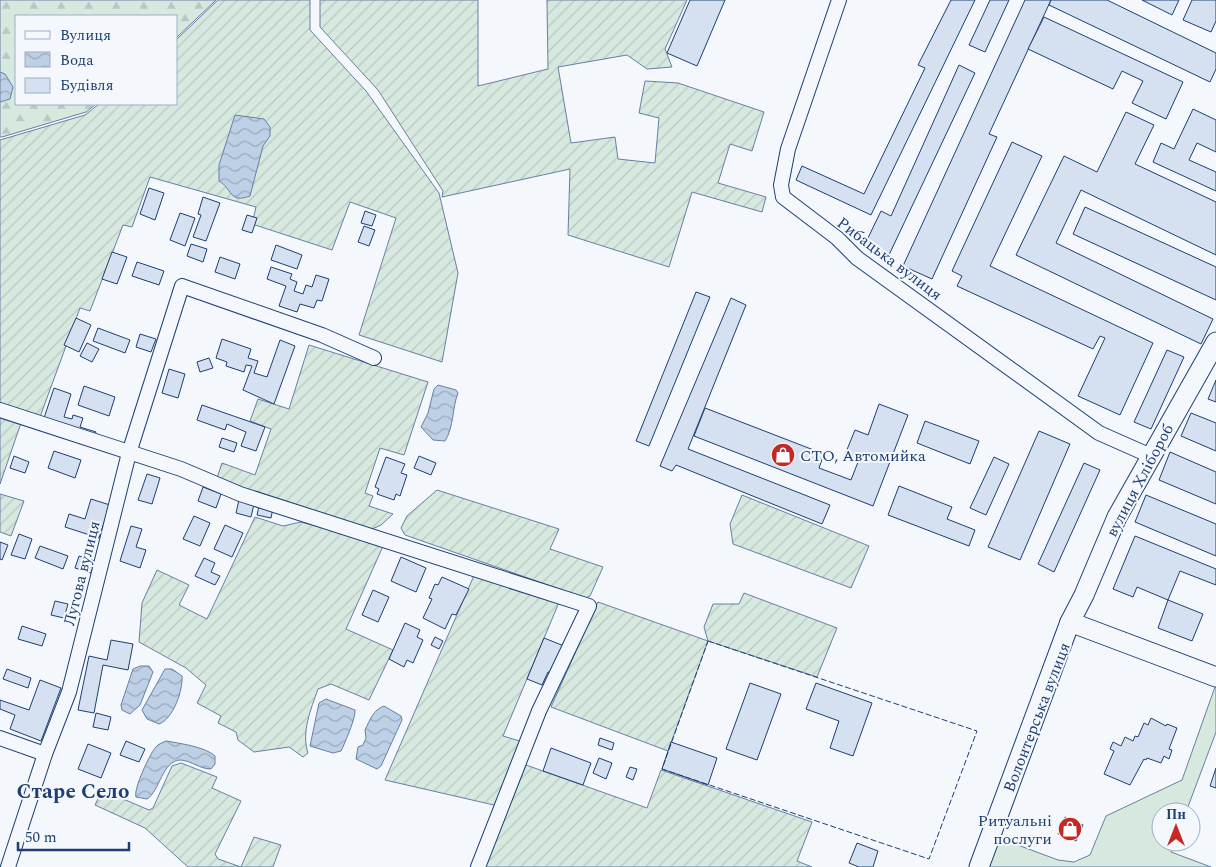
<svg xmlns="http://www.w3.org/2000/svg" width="1216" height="867" font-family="Spectral,serif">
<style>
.grass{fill:#d7e8df;stroke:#687fa3}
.forest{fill:url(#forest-firs);stroke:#687fa3}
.garden{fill:url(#garden-furrows);stroke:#687fa3}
.water{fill:url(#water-waves);stroke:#687fa3}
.building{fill:#d5e0f0;stroke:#1d3f73}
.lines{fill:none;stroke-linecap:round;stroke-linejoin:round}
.street-casing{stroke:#1d3f73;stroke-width:16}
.secondary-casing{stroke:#1d3f73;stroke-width:21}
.street{stroke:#f4f7fb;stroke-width:14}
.secondary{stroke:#f4f7fb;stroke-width:19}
.fence{stroke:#1d3f73;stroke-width:1;stroke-dasharray:6 2.5;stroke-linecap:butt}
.labels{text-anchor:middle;stroke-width:4;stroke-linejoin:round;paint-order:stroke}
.street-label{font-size:16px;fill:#1d3f73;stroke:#f4f7fb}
.poi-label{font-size:16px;fill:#1d3f73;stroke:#f4f7fb;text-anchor:start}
.district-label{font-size:21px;font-weight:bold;fill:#1d3f73;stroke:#f4f7fb}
</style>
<defs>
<pattern id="forest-firs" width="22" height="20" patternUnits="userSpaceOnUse" patternTransform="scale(1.25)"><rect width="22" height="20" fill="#d7e8df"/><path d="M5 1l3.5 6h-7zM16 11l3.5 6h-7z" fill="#b8c8c3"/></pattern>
<pattern id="garden-furrows" width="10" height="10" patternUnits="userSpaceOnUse" patternTransform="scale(1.25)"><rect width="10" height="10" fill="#d7e8df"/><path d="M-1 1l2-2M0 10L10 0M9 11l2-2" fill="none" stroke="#b8c8c3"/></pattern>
<pattern id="water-waves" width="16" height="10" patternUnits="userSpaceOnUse" patternTransform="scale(1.25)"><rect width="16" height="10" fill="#bed0e5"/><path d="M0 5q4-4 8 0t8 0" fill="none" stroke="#9aaabe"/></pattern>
</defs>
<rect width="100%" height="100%" fill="#f4f7fb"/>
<path class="grass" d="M1216 684V732L1186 812H1161V842H1175L1171 852 1211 867H979L991 835 1058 860 1074 862 1090 855 1106 816 1182 780Z"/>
<path class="forest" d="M0 0H216L176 38V16H16V104H96L86 112 2 137H0Z"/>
<g class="garden">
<path d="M218 0H310V30L366 91 439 193 458 273 442 362 359 335 396 218 350 202 332 250 252 224 256 207 150 177 132 227 123 225 90 311 80 308 37 425 22 420 0 484V140L85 115 99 104H176V40Z"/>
<path d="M320 0H478V86L548 69 547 0H687L665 49 672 67 647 69 627 55 558 67 571 143 615 137 618 159 655 163 659 118 639 113 645 81 678 83 764 112 752 151 730 144 718 183 766 197 762 212 692 192 669 267 568 235 570 169 442 197 443 191 378 90 320 27Z"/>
<path d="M309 345 428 382 404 455 380 448 365 493 373 496 369 506 393 514 381 525 370 530 216 481 222 463 255 475 271 429 250 421 258 399 289 409Z"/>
<path d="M437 490 559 529 550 549 603 567 590 596 585 598 405 535 401 528 407 516Z"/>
<path d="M0 494 24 501 11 536 0 532Z"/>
<path d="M742 495 869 546 851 588 733 544 730 524Z"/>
<path d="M255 517 283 526 301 522 384 544 346 629 393 650 369 700 331 684 318 689C311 709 301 732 308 753L303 757 289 747 254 752 238 740 236 732 218 723 221 716 197 703 206 685 186 668 139 642 142 603 157 570 189 585 179 605 207 619Z"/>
<path d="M476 571 560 600 503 736 523 742 500 801 494 805 385 780Z"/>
<path d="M744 593 837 628 817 677 708 641 668 751 551 707 598 602 708 641 704 627 713 604H739Z"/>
<path d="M181 763 217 777 212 788 241 801 215 854 218 859 241 867 254 837 281 845 273 867H188L145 828 95 805 102 790 149 810 153 808 172 766Z"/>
<path d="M526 765 647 808 661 770 812 822 797 861 812 867H485Z"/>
</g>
<g class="water">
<path d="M0 72 5 74 13 87 10 99 0 102Z"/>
<path d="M235 115 264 119 270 127V136L263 146 250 196C229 204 232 188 219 181V165Z"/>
<path d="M438 385 456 390 458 393C452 408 454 427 445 441L433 440 421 427 428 413 434 389Z"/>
<path d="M140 666H149L153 672 140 705 130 714 122 710 121 705 133 669Z"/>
<path d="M165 669H172L182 676C183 691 173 719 159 724L147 719 142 710Z"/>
<path d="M326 699 355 710C356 717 345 743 341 751L333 753 310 746 319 703Z"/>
<path d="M384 706 401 716 402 720 381 766 377 769 356 759 358 747 363 745 366 738 365 730C370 720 373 710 384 706Z"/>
<path d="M166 741C178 743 206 747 215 756V764L211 769C200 769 192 761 181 760 162 760 160 791 147 799L136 797C133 790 150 753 156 747 158 744 162 743 166 741Z"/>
</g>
<g class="building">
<path d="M690 0H725L697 66 667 53Z"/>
<path d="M951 0H975L871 215 796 180 802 166 864 194 925 68 918 65Z"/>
<path d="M990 0H1009L985 52 969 45Z"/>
<path d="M1025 0H1051L989 134 997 137 932 279 903 266Z"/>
<path d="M1051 0H1107L1216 53V69L1210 82 1049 5Z"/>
<path d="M1142 0H1179L1172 15Z"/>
<path d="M1192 0H1216V21L1211 32 1183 20Z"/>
<path d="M1044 17 1183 82 1166 119 1132 103 1143 81 1122 71 1113 89 1028 49Z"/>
<path d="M959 65 975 73 888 257 874 251 877 245 867 240 881 211 891 216Z"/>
<path d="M1193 109 1216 120V152L1197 143 1189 160 1216 172V191L1153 162 1161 143 1174 149Z"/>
<path d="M1126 112 1154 125 1135 164 1216 202V255L1081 190 1056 243 1213 319 1201 344 1016 255 1064 156 1097 172Z"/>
<path d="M1012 142 1042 156 990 266 1153 343 1120 415 1078 396 1105 338 1100 336 1093 349 957 286 962 276 952 271Z"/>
<path d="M149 188 164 193 155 220 140 214Z"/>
<path d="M203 197 220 203 206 241 193 237 201 215 198 214Z"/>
<path d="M1085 207 1216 267V300L1073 234Z"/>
<path d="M365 211 376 215 372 226 361 223Z"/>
<path d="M180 213 195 218 185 246 170 240Z"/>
<path d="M247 215 257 218 252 233 242 230Z"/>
<path d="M364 226 375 230 369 246 358 242Z"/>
<path d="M191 244 207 249 203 262 187 256Z"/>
<path d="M276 245 302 255 297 269 271 260Z"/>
<path d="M112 252 127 257 117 284 102 279Z"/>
<path d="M220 257 240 264 235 279 215 272Z"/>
<path d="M137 262 164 271 159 285 132 276Z"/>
<path d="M271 267 292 274 290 279 297 282 294 291 303 294 306 285 312 287 316 275 329 279 322 301 317 300 314 308 300 304 297 312 279 306 286 286 267 279Z"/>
<path d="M696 292 710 297 649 446 636 441Z"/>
<path d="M731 298 746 305 688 449 830 505 822 524 676 465 672 471 660 466Z"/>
<path d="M76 318 91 325 79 352 64 345Z"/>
<path d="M98 328 130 340 125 353 93 341Z"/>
<path d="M140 334 156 339 151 352 136 347Z"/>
<path d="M222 339 251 349 248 358 258 361 254 373 267 377 280 340 295 346 274 404 243 390 252 366 246 365 244 372 226 366 227 362 216 358Z"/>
<path d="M87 343 99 349 92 362 80 356Z"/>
<path d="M1167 350 1184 357 1151 429 1134 422Z"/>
<path d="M209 358 213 368 200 372 197 362Z"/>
<path d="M169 369 185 374 178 398 162 393Z"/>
<path d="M1216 380V402L1208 399Z"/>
<path d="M84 386 115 397 109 416 78 405Z"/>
<path d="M54 388 71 394 64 417 72 419 73 415 83 418 80 427 96 432 93 438 43 421Z"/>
<path d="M879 404 908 415 873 506 694 436 705 408 824 454 819 468 851 480 858 462 844 457 855 430 868 435Z"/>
<path d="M202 405 265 427 256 451 241 446 246 432 227 424 225 430 197 420Z"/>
<path d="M1191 413 1216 423V451L1181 436Z"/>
<path d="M925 421 979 441 970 464 917 443Z"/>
<path d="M1039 431 1070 444 1020 560 988 547Z"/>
<path d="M222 438 237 443 234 452 219 447Z"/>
<path d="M54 451 81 460 75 478 48 468Z"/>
<path d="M1170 452 1216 472V504L1159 480Z"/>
<path d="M14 456 29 462 25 473 10 468Z"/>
<path d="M419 456 436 463 431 475 414 468Z"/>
<path d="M386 457 405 464 401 473 407 475 400 496 396 494 394 500 377 494 379 489 375 487Z"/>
<path d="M994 457 1009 464 986 515 970 508Z"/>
<path d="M1084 463 1100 470 1054 572 1038 564Z"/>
<path d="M147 474 160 478 152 504 138 500Z"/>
<path d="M899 486 952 507 947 519 975 530 969 546 888 515Z"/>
<path d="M203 487 221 494 216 508 198 501Z"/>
<path d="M1146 495 1216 524V556L1135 522Z"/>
<path d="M91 499 110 505 99 538 65 527 69 514 85 519Z"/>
<path d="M239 500 254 504 251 517 236 513Z"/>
<path d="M259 506 273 508 271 518 257 515Z"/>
<path d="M194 516 210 523 200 546 183 539Z"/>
<path d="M225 525 243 533 232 557 214 549Z"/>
<path d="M131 526 142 529 136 547 146 550 140 568 120 561Z"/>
<path d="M19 534 32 539 25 559 11 555Z"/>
<path d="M1135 536 1216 569V585L1180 571 1168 600 1137 587 1133 597 1113 589Z"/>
<path d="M0 542 8 545 2 560 0 559Z"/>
<path d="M40 546 68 556 63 569 35 558Z"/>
<path d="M79 556 95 561 91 573 75 568Z"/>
<path d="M401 557 426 568 416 592 391 581Z"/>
<path d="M204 558 215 563 211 572 220 576 215 585 195 576Z"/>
<path d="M442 577 469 589 456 615 452 614 445 629 423 618 432 599 429 598 435 584 438 585Z"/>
<path d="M373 590 389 597 378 622 362 615Z"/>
<path d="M1168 600 1203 614 1192 641 1158 628Z"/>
<path d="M55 601 68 604 64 618 51 615Z"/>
<path d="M405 623 420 630 417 637 423 640 413 663 407 660 404 667 389 659Z"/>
<path d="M22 626 46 634 42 646 18 639Z"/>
<path d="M435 637 443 641 439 649 431 645Z"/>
<path d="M544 638 564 646 553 674 548 672 542 685 527 679Z"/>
<path d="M111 640 133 644 128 670 103 665 94 713 78 710 89 656 107 660Z"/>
<path d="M7 669 31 678 28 688 3 679Z"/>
<path d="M40 680 61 688 41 741 10 729 15 715 0 709V700L29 710Z"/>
<path d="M750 683 781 694 757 760 726 749Z"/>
<path d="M816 683 872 703 853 756 830 748 839 721 806 709Z"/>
<path d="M96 713 111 717 108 730 93 727Z"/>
<path d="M1151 718 1166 726 1167 724 1177 728 1169 749 1172 750 1169 759 1164 756 1161 763 1147 758 1146 760 1144 759 1130 785 1104 774 1114 751 1110 749 1113 742 1121 746 1125 737 1133 741 1135 736 1138 737 1144 723 1148 725Z"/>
<path d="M600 738 614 743 612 750 598 745Z"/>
<path d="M126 741 145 749 139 762 120 755Z"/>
<path d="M671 742 717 758 708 785 662 769Z"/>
<path d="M88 744 111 753 101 778 78 769Z"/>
<path d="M551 748 591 763 583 785 543 771Z"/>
<path d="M599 758 612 763 606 779 593 773Z"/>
<path d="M630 767 637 769 633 780 626 777Z"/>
<path d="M1216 768V788L1210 786Z"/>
<path d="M1065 817 1083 825 1076 841 1058 834Z"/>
<path d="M857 843 878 851 873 867H859L849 863Z"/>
</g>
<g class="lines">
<g class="street-casing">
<g id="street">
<path d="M839 0 788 149 781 185 783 197 837 238 857 258 1099 433 1151 456"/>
<path d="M0 410 181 469 240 494 589 606 539 711 478 867"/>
<path d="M0 738 45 754"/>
<path d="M8 867 45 754 69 692 129 453 182 286 322 335 374 358"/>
</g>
</g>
<g class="secondary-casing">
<g id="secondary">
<path d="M1070 622 1216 677"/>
<path d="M979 867 1070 622 1084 595 1117 517 1216 342"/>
</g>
</g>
<use href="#street" class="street"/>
<use href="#secondary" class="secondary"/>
<path class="fence" d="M708 641 977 731 929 859 662 769Z"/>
</g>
<defs>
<g id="shop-disc" transform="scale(1.25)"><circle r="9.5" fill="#c62828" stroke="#f4f7fb"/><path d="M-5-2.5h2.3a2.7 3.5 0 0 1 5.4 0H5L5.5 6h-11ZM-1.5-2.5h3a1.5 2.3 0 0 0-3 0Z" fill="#fff"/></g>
</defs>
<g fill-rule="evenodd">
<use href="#shop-disc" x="783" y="455"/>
<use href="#shop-disc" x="1070" y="829"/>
</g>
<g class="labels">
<g class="street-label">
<text transform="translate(890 258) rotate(37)" y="6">Рибацька вулиця</text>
<text transform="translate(1139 480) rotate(-62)" y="6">вулиця Хлібороб</text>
<text transform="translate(81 573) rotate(-76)" y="6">Лугова вулиця</text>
<text transform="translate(1036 717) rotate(-69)" y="6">Волонтерська вулиця</text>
</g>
<g class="poi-label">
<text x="800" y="461">СТО, Автомийка</text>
<text x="1052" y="826" text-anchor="end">Ритуальні<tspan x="1052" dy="18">послуги</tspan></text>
</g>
<g class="district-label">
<text x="73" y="798">Старе Село</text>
</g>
</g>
<rect x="15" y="15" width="162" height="90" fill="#f4f7fb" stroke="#9eadc5"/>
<rect x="25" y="31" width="25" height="8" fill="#f4f7fb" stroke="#9eadc5"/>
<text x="60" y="40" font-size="15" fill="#1d3f73">Вулиця</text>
<rect x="25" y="52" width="25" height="15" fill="url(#water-waves)" stroke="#9eadc5"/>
<text x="60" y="65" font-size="15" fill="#1d3f73">Вода</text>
<rect x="25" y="78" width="25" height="15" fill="#d5e0f0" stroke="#9eadc5"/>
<text x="60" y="90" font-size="15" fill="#1d3f73">Будівля</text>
<g transform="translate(1176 827)"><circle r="24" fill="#f4f7fb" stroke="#9eadc5"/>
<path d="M0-4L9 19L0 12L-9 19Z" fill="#c62828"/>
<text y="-8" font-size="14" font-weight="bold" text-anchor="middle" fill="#1d3f73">Пн</text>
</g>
<path d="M18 842v8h111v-8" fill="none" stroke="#1d3f73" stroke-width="2.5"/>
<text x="25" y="842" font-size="15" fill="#1d3f73" stroke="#f4f7fb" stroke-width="4" paint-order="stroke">50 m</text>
</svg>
